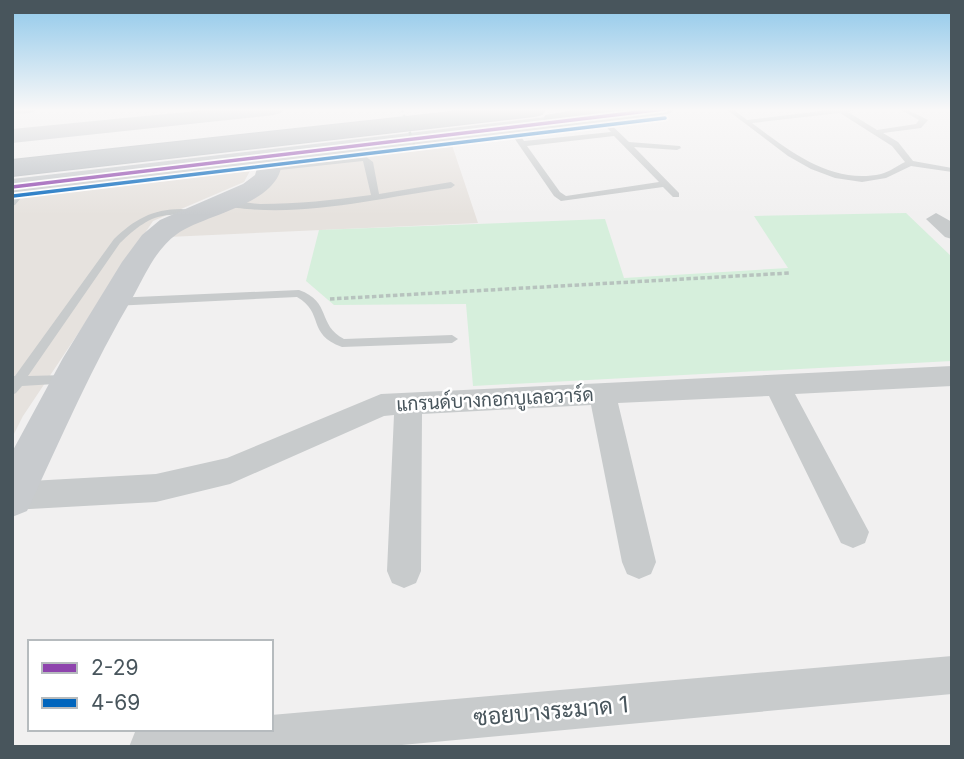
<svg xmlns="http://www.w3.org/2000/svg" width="964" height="759" font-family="Inter,Sarabun,sans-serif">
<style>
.commercial{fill:#e6e2de}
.green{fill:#d6efdc}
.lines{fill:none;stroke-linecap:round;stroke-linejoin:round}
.highway-casing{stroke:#b6bbbf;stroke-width:2}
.path{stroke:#b7c3be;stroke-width:3.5;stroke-dasharray:4.5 2.5;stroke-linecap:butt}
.lane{fill:#c8cbcc;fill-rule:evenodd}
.street{fill:#c8cbcc;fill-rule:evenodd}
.secondary{fill:#c8cbce;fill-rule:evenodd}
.highway{fill:#bbc0c4;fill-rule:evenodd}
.path-bridge{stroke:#b7c3be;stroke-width:2.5;stroke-dasharray:3.5 2.5;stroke-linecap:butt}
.bus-1-casing{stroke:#fff;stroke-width:7}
.bus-2-casing{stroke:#fff;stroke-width:7}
.bus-1{stroke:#8e44ad;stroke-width:3.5}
.bus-2{stroke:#0065bd;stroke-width:3.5}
.labels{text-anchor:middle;stroke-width:5;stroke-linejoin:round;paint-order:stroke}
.street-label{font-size:19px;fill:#48555c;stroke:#fff}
.near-street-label{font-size:23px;fill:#48555c;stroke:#fff}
</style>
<rect width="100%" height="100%" fill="#f1f0f0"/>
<g class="commercial">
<path d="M451 142 478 223 168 237 272 178 282 163Z"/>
<path d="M252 167 244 182 153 221 23 416 12 438V195Z"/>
</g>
<path class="green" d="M906 213 952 257V361L473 386 466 304 334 305 306 281 319 230 605 219 624 278 788 268 754 216Z"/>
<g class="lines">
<g class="highway-casing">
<g id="highway">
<path d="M479 109H545L542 114 534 116 12 176V160Z"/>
<path d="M587 109H634L631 114 623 116 554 128 546 126 543 121 546 116Z"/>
</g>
</g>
<path class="path" d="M330 299 790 273"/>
<g class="lane">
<path d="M726 109H733L747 120 836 109H856L855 110 848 112 877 130 916 124 919 120 899 109H906L928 120 921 128 883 133 898 142 913 161 952 168V172L911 166 886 178 862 182 835 178 811 169 788 156ZM840 113 892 146 905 162C897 166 889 172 881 174 832 185 789 151 752 123Z"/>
<path d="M597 115H601L629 142 680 146 681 148 677 150 634 147 679 193V197H673L663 187 561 201 554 196 506 126 513 124 524 141 611 132 597 117ZM614 136 659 182 566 196 560 192 527 146Z"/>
<path d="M365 156 373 162 379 194 451 182 455 185 451 188C384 197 315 215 247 209 239 208 229 208 222 204 231 198 248 204 260 204 297 204 334 200 371 195L363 161 270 171 266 169 270 167Z"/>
<path d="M25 183 32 185 15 205 12 206V197Z"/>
<path d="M181 209 194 210 198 213C190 217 180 214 170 215 149 216 135 229 120 243L28 376 67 375 71 377 73 380 71 383 22 386 16 393 12 395V376H15L114 239C134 220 152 209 181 209Z"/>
<path d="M299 290C332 302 317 325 344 339L452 335 458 339 452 343 342 347C306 334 325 313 297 297L113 306 108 302 113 298Z"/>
</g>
<g class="street">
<path d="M12 109H38L31 113 12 114Z"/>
<path d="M936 213 952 222V239L945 237 926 219Z"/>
<path d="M952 366V386L795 394 869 532 865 543 853 548 841 543 769 396 618 403 656 562 651 574 639 579 627 574 622 562 591 405 422 414 421 571 416 583 404 588 392 583 387 571 394 415 384 416 230 484 156 502 12 510V482L156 474 227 458 381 394Z"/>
<path d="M952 656V694L380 747H129L135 732 142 729H271V715Z"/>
</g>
<g class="secondary">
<path d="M217 109H284L281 113 274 115 12 143V129Z"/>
<path d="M615 109H674L671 113 664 115 282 162C279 205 207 213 177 234 156 249 146 273 134 295 93 364 61 438 27 511L12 517V452L63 358 122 262 142 235 160 220 243 184 255 175 258 165 12 195V179Z"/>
</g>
<use href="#highway" class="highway"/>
<path class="path-bridge" d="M402 109 415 148"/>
<g class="bus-1-casing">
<path id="bus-1" d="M12 187 664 109"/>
</g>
<g class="bus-2-casing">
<path id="bus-2" d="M13 196 665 118"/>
</g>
<use href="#bus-1" class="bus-1"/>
<use href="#bus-2" class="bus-2"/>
</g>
<linearGradient id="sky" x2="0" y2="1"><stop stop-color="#8fc8ea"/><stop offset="0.51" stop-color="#f9f8f8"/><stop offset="1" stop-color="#f9f8f8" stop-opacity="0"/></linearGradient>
<rect width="964" height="215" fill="url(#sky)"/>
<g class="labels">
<g class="street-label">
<text transform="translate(495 399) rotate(-3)" y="7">แกรนด์บางกอกบูเลอวาร์ด</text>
</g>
<g class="near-street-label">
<text transform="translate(551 711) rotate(-5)" y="8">ซอยบางระมาด 1</text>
</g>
</g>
<rect width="964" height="759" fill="none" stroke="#48555c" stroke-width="28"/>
<rect x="28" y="640" width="245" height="91" fill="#ffffff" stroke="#b6bbbe" stroke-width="2"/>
<rect x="42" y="663" width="35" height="10" fill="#8e44ad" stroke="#b6bbbe" stroke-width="2"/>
<text x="91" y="675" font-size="21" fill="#48555c">2-29</text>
<rect x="42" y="698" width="35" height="10" fill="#0065bd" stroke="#b6bbbe" stroke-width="2"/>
<text x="91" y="710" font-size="21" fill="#48555c">4-69</text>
</svg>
